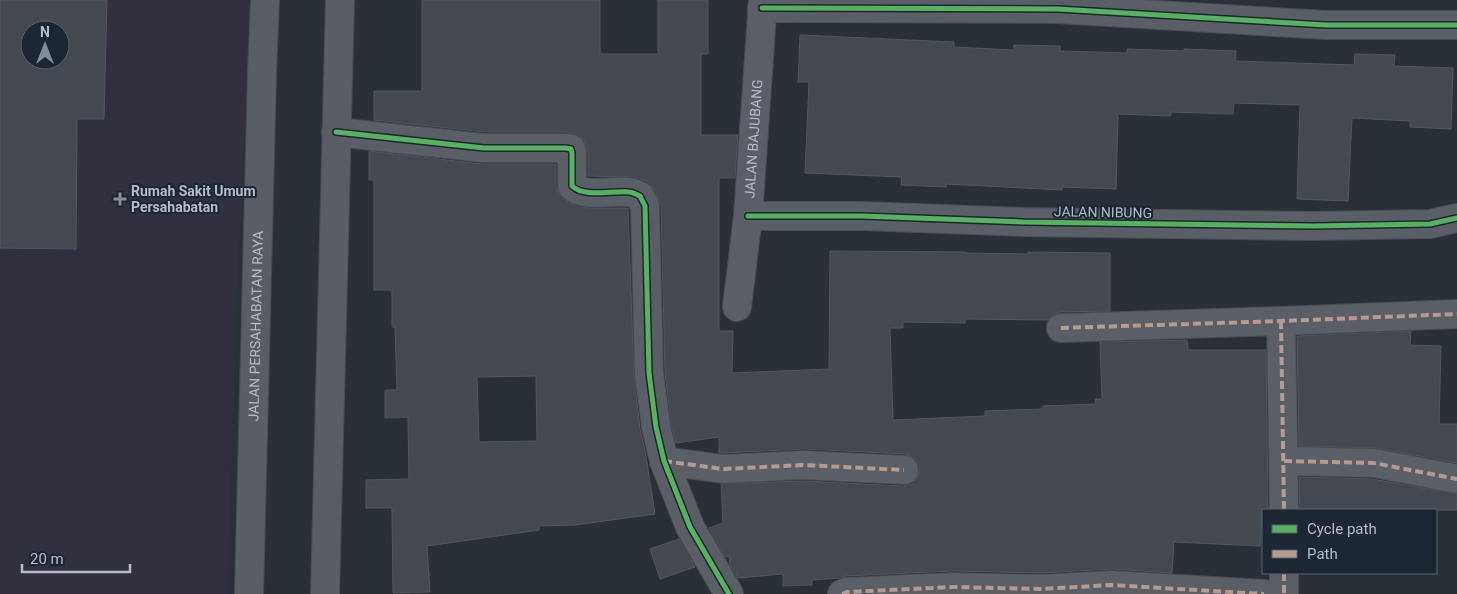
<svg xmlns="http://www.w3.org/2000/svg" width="1457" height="594" font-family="Roboto,sans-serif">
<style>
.medical{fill:#31303e;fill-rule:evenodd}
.building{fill:#444950;stroke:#52575f;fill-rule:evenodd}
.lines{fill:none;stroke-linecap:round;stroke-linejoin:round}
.street-casing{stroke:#484c53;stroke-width:30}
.secondary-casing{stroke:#484c53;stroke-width:30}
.street{stroke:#5a5e66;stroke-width:28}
.secondary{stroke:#595d64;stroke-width:28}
.quiet{stroke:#b69a8f;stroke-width:4;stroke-dasharray:8 4;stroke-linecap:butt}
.cycleway-casing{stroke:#1d2633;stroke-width:8}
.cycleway{stroke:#56b35d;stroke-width:5}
.poi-dot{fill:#848b96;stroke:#1d2633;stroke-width:2}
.labels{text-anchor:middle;stroke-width:4;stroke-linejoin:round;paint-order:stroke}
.street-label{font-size:14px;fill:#b4bcc9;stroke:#1d2633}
.poi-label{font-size:14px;font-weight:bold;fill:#b4bcc9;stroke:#1d2633;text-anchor:start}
</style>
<rect width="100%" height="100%" fill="#2a3038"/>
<path class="medical" d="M0 0H250L236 328 228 594H0ZM30 30H60V60H30Z"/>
<g class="building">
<path d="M0 0H107L104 119H77L76 249 0 248ZM30 30H60V60H30Z"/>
<path d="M422 0H600V54H658V0H708V54H701V135H738L735 178H719V331H733L732 373 829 369 830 251 966 252V253L1028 254V252L1110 253V311L1060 312 1053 315 1048 320 965 319V323L903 322V328H890L893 420 985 416V411L1043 409V406L1096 404 1095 399H1102L1100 342 1187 340 1188 350H1266L1268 510H1262L1260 546 1174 542 1172 573 1112 569 1042 573 952 571 846 576 840 578 812 580V585L783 586V574L738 578 730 565 729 556 725 557 709 528 723 523 721 484 803 481 904 486 912 484 917 478 920 470 918 462 912 457 905 454 804 449 724 453H719V437L676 443 671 424 665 372 661 206 654 189 646 181 634 177 588 176V153L586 145 582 138 574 134 566 132H485L374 120V91H422Z"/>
<path d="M800 35 954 42V47L1014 50V45L1060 46V51L1127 53V49L1184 51V49L1236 51 1235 61 1354 65 1355 54 1395 55 1394 66 1453 68 1451 129 1410 127V121L1352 118 1348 201 1297 199 1300 105 1234 103 1233 114 1171 112V116L1118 114 1116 189 1062 187V190L946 184V187L901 185 902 177 805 173 809 82H798Z"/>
<path d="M369 151 482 164H556V186L558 193 568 202 579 207 589 208H628L634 375 640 429 645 450 655 514 575 525 539 526V530L427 546 430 592 393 593 392 508H366V480L409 479 408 417 385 418V390H397L395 327H392V290H374V180H369ZM536 376 537 441 479 442 477 377Z"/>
<path d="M1411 331 1410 345 1441 346 1439 424H1457V463L1377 448 1299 446 1297 336Z"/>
<path d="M1299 477 1372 479 1457 494V510H1300Z"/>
<path d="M679 539 695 567 660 579 650 549Z"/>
</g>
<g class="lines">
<g class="street-casing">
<g id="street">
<path d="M762 8 1058 9 1326 25H1457"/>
<path d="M336 132 484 148H566L571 149 572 153V186C584 198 613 190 629 192 633 192 637 195 640 196L645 206 649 373 656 427 664 461 690 527 729 594"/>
<path d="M748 216H862L1023 222 1313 226 1430 224 1457 218"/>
<path id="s1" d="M737 307 748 216 763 0"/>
<path d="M1281 321 1284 510"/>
<path d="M1061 328 1281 321 1457 314"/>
<path d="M664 461 723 469 803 465 904 470"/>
<path d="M1284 461 1374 463 1457 479"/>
<path d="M1284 573V594"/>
<path d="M842 594 847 592 953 587 1042 589 1111 585 1264 594"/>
</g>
</g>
<g class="secondary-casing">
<g id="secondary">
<path id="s2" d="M249 594 262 72 265 0"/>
<path d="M325 594 340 0"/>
</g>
</g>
<use href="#street" class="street"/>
<use href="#secondary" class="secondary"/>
<g class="quiet">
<path d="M1281 321 1284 510"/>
<path d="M1061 328 1281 321 1457 314"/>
<path d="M664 461 723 469 803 465 904 470"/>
<path d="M1284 461 1374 463 1457 479"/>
<path d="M1284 573V594"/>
<path d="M842 594 847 592 953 587 1042 589 1111 585 1264 594"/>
</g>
<g class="cycleway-casing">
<g id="cycleway">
<path d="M762 8 1058 9 1326 25H1457"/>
<path d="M336 132 484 148H566L571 149 572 153V186C584 198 613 190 629 192 633 192 637 195 640 196L645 206 649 373 656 427 664 461 690 527 729 594"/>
<path d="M748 216H862L1023 222 1313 226 1430 224 1457 218"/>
</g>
</g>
<use href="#cycleway" class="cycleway"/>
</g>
<path class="poi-dot" d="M117.5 191.5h5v5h5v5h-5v5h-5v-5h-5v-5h5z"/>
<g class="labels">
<g class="street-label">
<text dy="5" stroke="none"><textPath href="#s1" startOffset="169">JALAN BAJUBANG</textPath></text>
<text transform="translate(1103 212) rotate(1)" y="5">JALAN NIBUNG</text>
<text dy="5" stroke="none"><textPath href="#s2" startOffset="268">JALAN PERSAHABATAN RAYA</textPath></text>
</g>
<g class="poi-label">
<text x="131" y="196">Rumah Sakit Umum<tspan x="131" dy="16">Persahabatan</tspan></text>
</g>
</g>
<rect x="1262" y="509" width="175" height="65" fill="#1d2633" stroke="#59626f"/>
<rect x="1272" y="525" width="25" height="8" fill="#56b35d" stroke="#59626f"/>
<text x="1307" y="534" font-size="15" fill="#b4bcc9">Cycle path</text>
<rect x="1272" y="550" width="25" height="8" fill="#b69a8f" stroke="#59626f"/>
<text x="1307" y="559" font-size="15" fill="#b4bcc9">Path</text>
<g transform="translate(45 45)"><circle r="24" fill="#1d2633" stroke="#59626f"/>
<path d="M0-4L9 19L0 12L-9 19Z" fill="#848b96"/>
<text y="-8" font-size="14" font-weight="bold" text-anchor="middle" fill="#b4bcc9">N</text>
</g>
<path d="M22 564v8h108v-8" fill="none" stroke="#b4bcc9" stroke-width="2.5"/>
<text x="30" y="564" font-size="15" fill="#b4bcc9" stroke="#1d2633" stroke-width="4" paint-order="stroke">20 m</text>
</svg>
